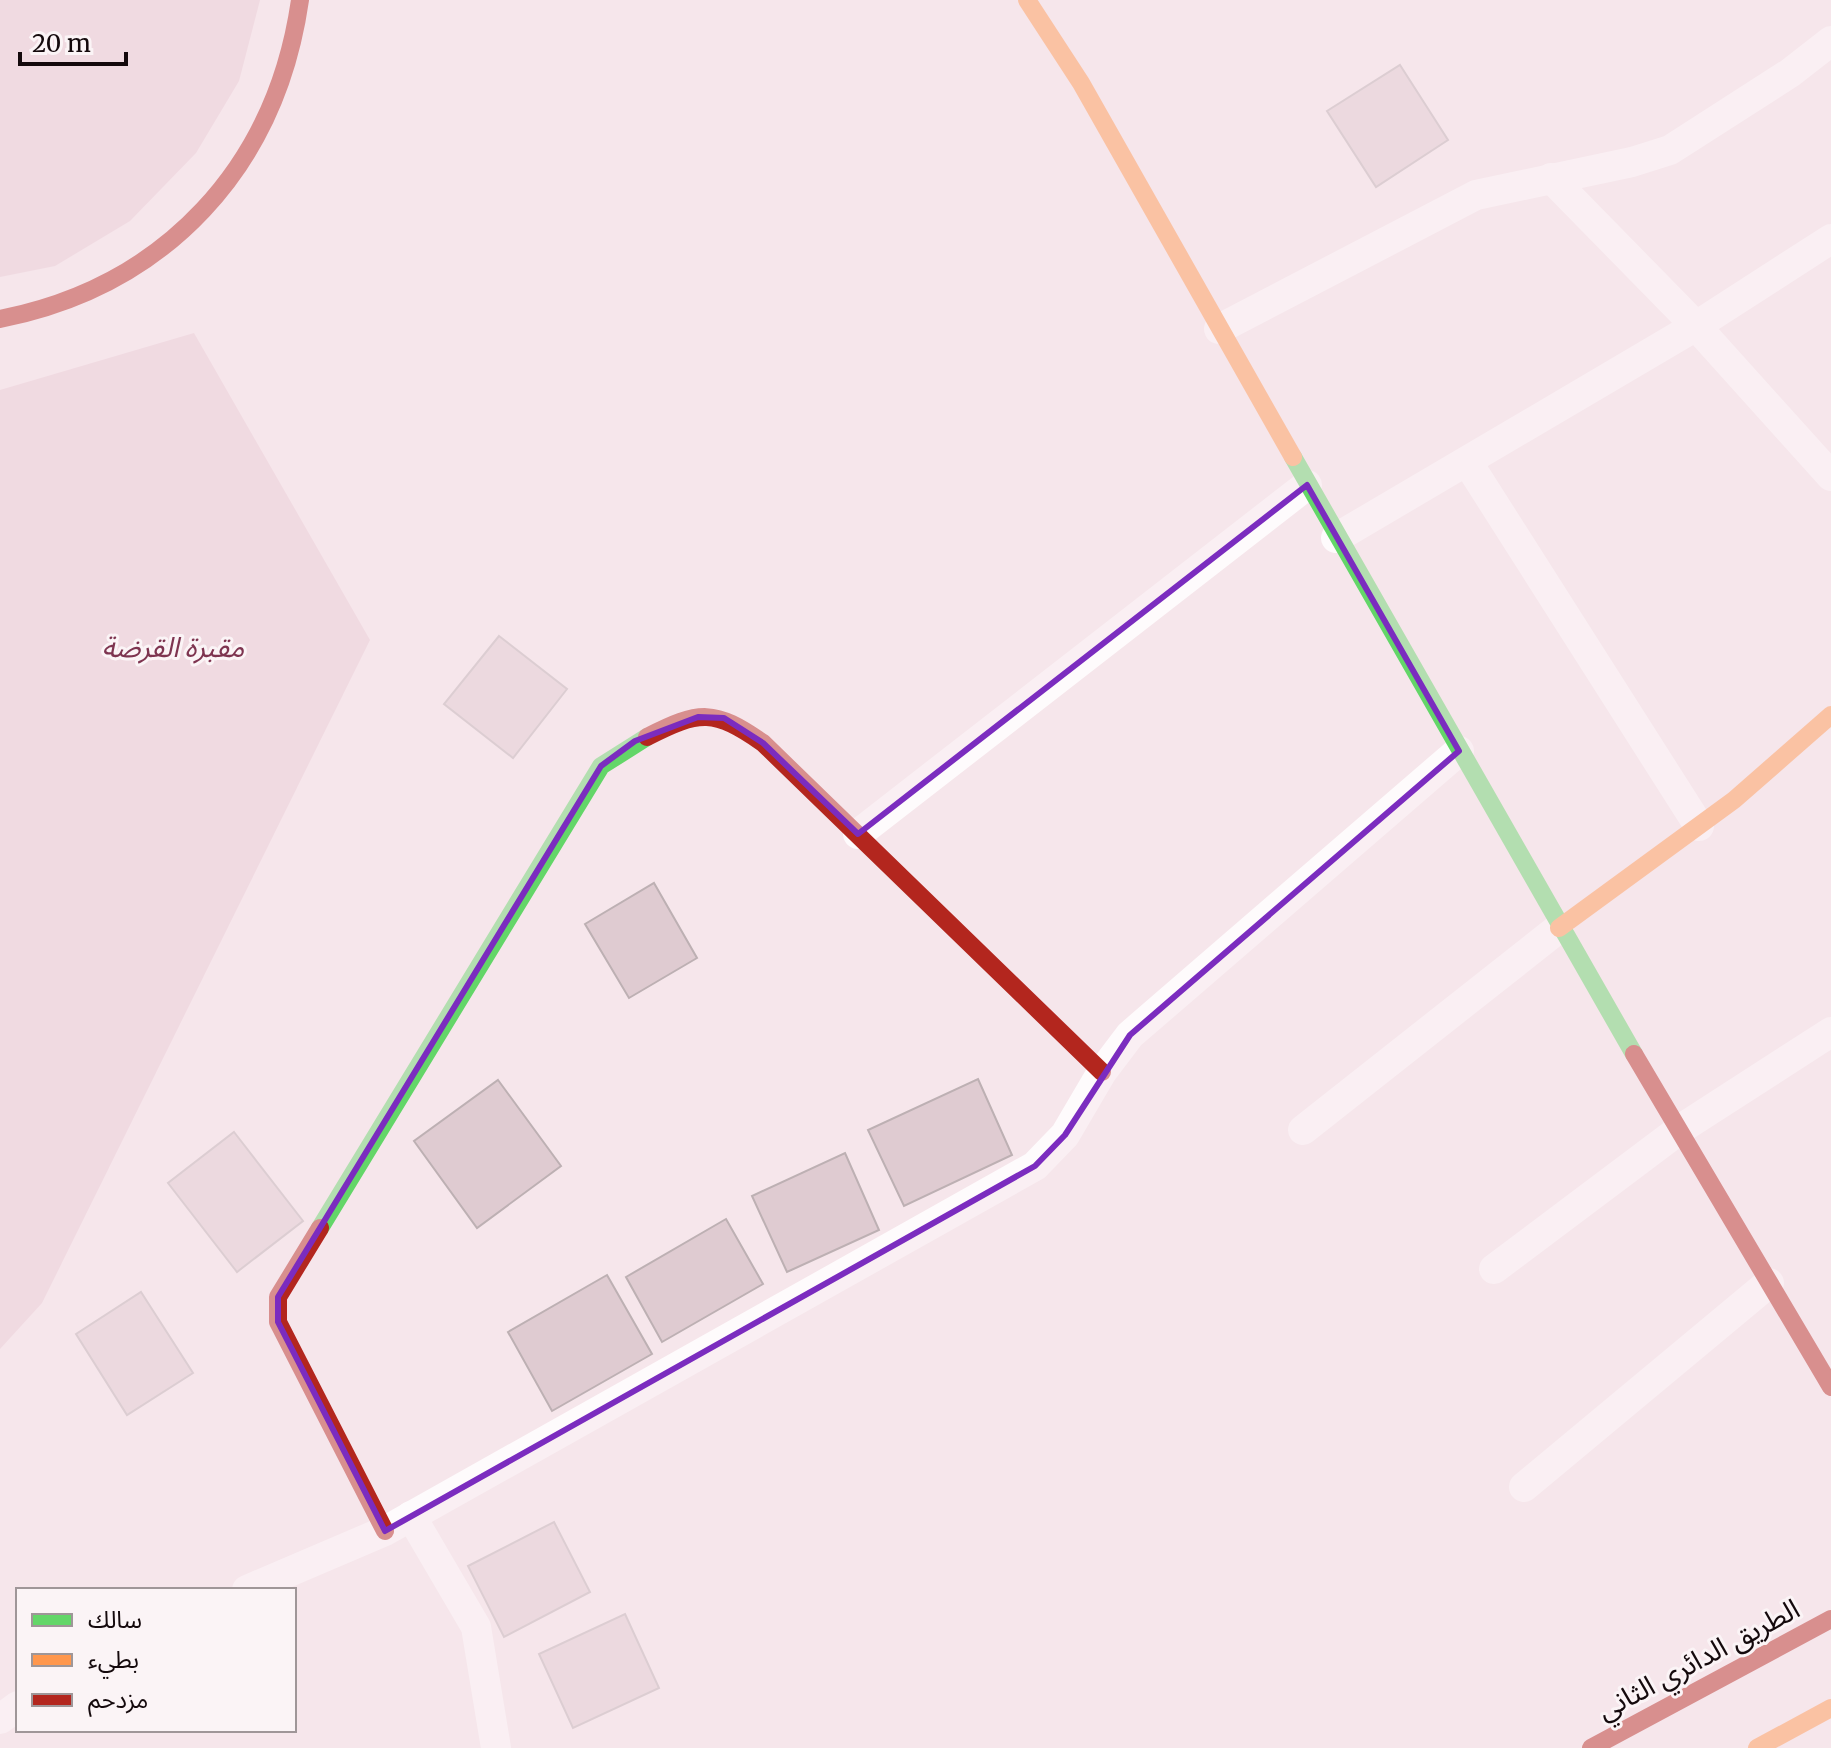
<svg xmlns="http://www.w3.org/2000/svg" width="1831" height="1748" font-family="Merriweather,'Noto Sans Arabic',serif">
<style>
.green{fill:#e9ccd5}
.building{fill:#dfcbd1;stroke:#bdb0b3;stroke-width:2}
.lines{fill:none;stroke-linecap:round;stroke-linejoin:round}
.street{stroke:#fefbfc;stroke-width:30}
.fast{stroke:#63d668;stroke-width:18}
.slow{stroke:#ff974d;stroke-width:18}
.jam{stroke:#b3261e;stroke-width:18}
.marked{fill:none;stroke:#7b2cbf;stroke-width:6;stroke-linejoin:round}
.labels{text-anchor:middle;stroke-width:6;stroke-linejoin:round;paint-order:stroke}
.park-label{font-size:28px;font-style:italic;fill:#7e3450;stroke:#fbf4f6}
.street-label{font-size:28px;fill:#14090c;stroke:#fbf4f6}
</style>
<rect width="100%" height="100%" fill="#f6e6eb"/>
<g class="green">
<path d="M0 0H260L239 81 196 153 130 221 55 266 0 277Z"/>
<path d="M194 333 370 640 42 1303 0 1349V390Z"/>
</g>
<g class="building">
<path d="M1400 65 1448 140 1376 187 1327 111Z"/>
<path d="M499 636 567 689 513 758 444 704Z"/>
<path d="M654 883 697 958 629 998 585 924Z"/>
<path d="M978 1079 1012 1155 904 1206 868 1130Z"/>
<path d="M498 1080 561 1166 477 1228 414 1141Z"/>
<path d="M234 1132 303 1221 237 1272 168 1183Z"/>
<path d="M845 1153 879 1230 787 1272 752 1196Z"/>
<path d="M726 1219 763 1284 662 1342 626 1277Z"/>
<path d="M607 1275 652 1354 552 1411 508 1332Z"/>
<path d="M141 1292 193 1373 127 1415 76 1334Z"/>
<path d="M554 1522 590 1592 504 1637 468 1566Z"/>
<path d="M625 1614 659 1688 573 1728 539 1654Z"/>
</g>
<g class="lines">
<g class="street">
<path d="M1551 178 1696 326 1831 476"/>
<path d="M1219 329 1476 195 1632 162 1670 150 1790 73 1831 41"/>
<path d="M1468 463 1699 826"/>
<path d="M1336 538 1696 326 1831 239"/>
<path d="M858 834 1307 485"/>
<path d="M1303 1130 1559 928"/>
<path d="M1494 1269 1679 1130 1831 1032"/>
<path d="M1524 1487 1769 1283"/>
<path d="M411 1516 476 1627 496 1748"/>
<path d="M247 1590 385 1531 1035 1166 1065 1135 1102 1072 1130 1035 1459 751"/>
<path d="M0 1719 18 1706"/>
</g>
<g class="fast">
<path d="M1293 457 1634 1054"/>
<path d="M320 1228 601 766 647 737"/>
</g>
<g class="slow">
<path d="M1027 0 1081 83 1293 457"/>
<path d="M1559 928 1734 800 1831 715"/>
<path d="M1757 1748 1831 1708"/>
</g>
<g class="jam">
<path d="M0 319C166 286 276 167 300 0"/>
<path d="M647 737C700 710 714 709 763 743L1102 1072"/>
<path d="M1634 1054 1831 1387"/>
<path d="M320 1228 278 1297V1322L385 1531"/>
<path d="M1591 1748 1831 1619"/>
</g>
</g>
<path d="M0 0H1831V1748H0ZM1307 485 1459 751 1130 1035 1065 1135 1035 1166 385 1531 278 1322V1297L601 766 635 741 698 717 724 718 763 743 858 834Z" fill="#f6e6eb" fill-opacity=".55" fill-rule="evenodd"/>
<path class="marked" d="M1307 485 1459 751 1130 1035 1065 1135 1035 1166 385 1531 278 1322V1297L601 766 635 741 698 717 724 718 763 743 858 834Z"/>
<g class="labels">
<g class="park-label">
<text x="173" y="657">مقبرة القرضة</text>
</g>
<g class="street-label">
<text transform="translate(1698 1659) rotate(-28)" y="10">الطريق الدائري الثاني</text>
</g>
</g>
<rect x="16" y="1588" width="280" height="144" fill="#fbf4f6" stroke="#9f9698" stroke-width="2"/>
<rect x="32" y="1614" width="40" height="12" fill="#63d668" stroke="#9f9698" stroke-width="2"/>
<text x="88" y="1628" font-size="24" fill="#14090c">سالك</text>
<rect x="32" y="1654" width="40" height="12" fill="#ff974d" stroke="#9f9698" stroke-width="2"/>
<text x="88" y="1668" font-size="24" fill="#14090c">بطيء</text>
<rect x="32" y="1694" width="40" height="12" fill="#b3261e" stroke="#9f9698" stroke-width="2"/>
<text x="88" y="1708" font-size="24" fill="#14090c">مزدحم</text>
<path d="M20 52v12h106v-12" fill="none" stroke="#14090c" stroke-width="4"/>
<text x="32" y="52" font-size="24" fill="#14090c" stroke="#fbf4f6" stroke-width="6" paint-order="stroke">20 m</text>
</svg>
